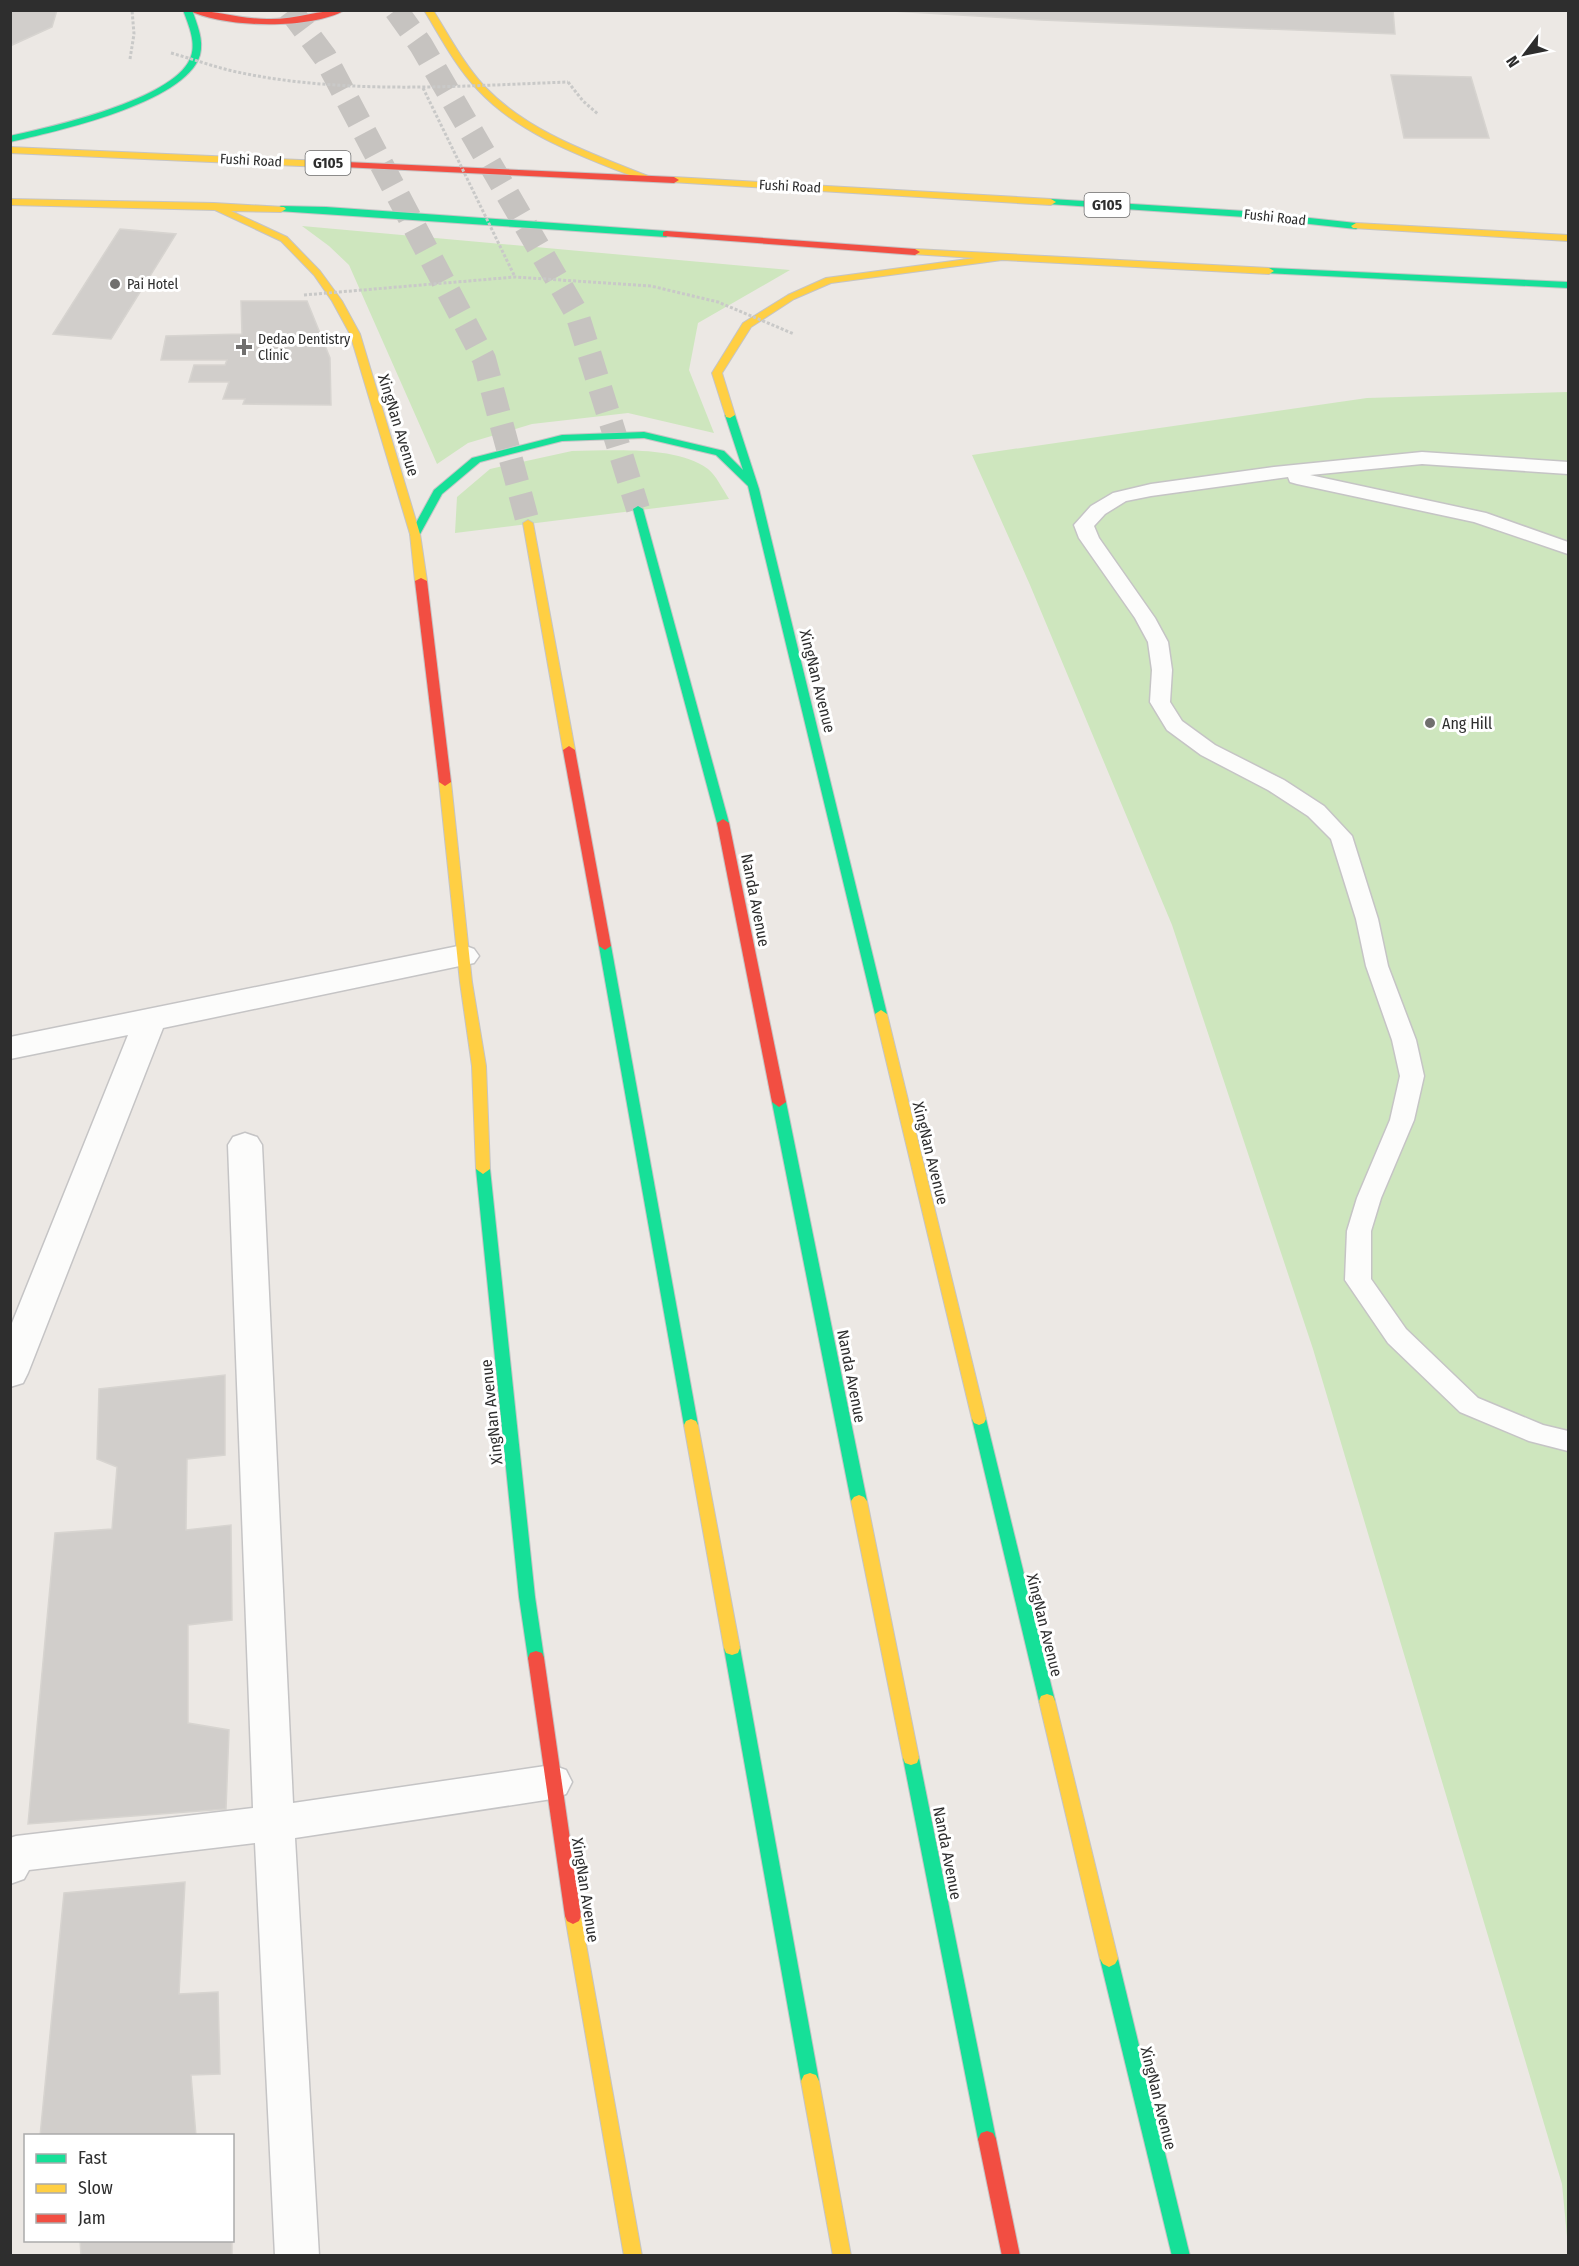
<svg xmlns="http://www.w3.org/2000/svg" width="1579" height="2266" font-family="'Fira Sans Condensed',sans-serif">
<style>
.green{fill:#cee6be}
.building{fill:#d1cecb;stroke:#d7d4d0;stroke-width:1.5}
.lines{fill:none;stroke-linecap:round;stroke-linejoin:round}
.highway-tunnel{stroke:#c6c3c0;stroke-width:24;stroke-dasharray:24 12;stroke-linecap:butt}
.lane-casing{stroke:#c5c4c5;stroke-width:3}
.street-casing{stroke:#c5c4c5;stroke-width:3}
.fast-casing{stroke:#c5c4c5;stroke-width:2}
.slow-casing{stroke:#c5c4c5;stroke-width:2}
.jam-casing{stroke:#c5c4c5;stroke-width:2}
.path{stroke:#c9c9c8;stroke-width:3;stroke-dasharray:3 2;stroke-linecap:butt}
.lane{fill:#fcfcfb;fill-rule:evenodd}
.street{fill:#fcfcfb;fill-rule:evenodd}
.fast{fill:#16e098;fill-rule:evenodd}
.slow{fill:#ffcf43;fill-rule:evenodd}
.jam{fill:#f24e42;fill-rule:evenodd}
.path-bridge{stroke:#c9c9c8;stroke-width:3;stroke-dasharray:3 2;stroke-linecap:butt}
.poi-dot{fill:#706f6e;stroke:#fff;stroke-width:2}
.labels{text-anchor:middle;stroke-width:6;stroke-linejoin:round;paint-order:stroke}
.far-street-label{font-size:14px;fill:#2e2e2e;stroke:#fff}
.far-poi-label{font-size:14px;fill:#2e2e2e;stroke:#fff;text-anchor:start}
.shield{fill:#fff;stroke:#6d6d6d;stroke-width:1.5}
.shield-label{font-size:15px;font-weight:bold;fill:#2e2e2e}
.street-label{font-size:16px;fill:#2e2e2e;stroke:#fff}
.poi-label{font-size:16px;fill:#2e2e2e;stroke:#fff;text-anchor:start}
</style>
<rect width="100%" height="100%" fill="#ece8e4"/>
<g class="green">
<path d="M302 226 790 270 698 323 689 370 714 433 628 413 532 424 468 443 437 464 349 265 329 246Z"/>
<path d="M1568 392V2247L1562 2184 1313 1349 1172 925 1030 585 972 455 1367 398Z"/>
<path d="M572 451C611 451 675 445 708 469 716 475 723 490 729 499L455 533 457 497 490 469Z"/>
</g>
<g class="building">
<path d="M10 10H57L52 27 10 46Z"/>
<path d="M875 10H1393L1395 34 1041 20Z"/>
<path d="M1391 75 1471 77 1489 138H1404Z"/>
<path d="M120 229 176 234 111 339 53 334Z"/>
<path d="M241 301H307L330 358 331 405 243 404 245 399H223L229 382H189L194 365H225L227 360H161L166 336 242 334Z"/>
<path d="M225 1375V1455L187 1459 186 1530 231 1525 232 1620 188 1625V1723L229 1730 226 1809 28 1824 55 1533 112 1529 117 1467 97 1459 99 1389Z"/>
<path d="M185 1882 179 1994 218 1992 220 2074 191 2075 196 2136H40L64 1893Z"/>
<path d="M80 2240H232V2256H81Z"/>
</g>
<g class="lines">
<g class="highway-tunnel">
<path d="M290 10 325 57 484 359 528 523"/>
<path d="M396 10 421 45 577 314 638 509"/>
</g>
<g class="lane-casing">
<path id="lane" d="M1422 452 1568 462V474L1422 464 1310 475 1486 513 1568 542V554L1474 522 1297 484 1290 482 1288 477 1151 496 1126 501 1105 514 1094 526 1099 538 1155 618 1168 642 1172 670 1170 702 1182 721 1215 745 1284 780 1324 806 1352 836 1378 919 1388 966 1416 1040 1424 1076 1414 1120 1381 1198 1371 1231V1279L1406 1329 1478 1398 1543 1425 1568 1431V1451L1529 1441 1460 1412 1388 1343 1345 1280 1347 1231 1357 1198 1390 1120 1400 1076 1392 1040 1366 966 1356 919 1331 839 1308 816 1268 790 1201 755 1167 730 1150 702 1152 670 1148 642 1135 618 1079 538 1074 525 1091 506 1113 493 1151 484 1274 467Z"/>
</g>
<g class="street-casing">
<g id="street">
<path d="M463 945 474 949 479 956 474 963 163 1028 28 1373 23 1383 10 1387V1328L128 1035 10 1059V1037Z"/>
<path d="M245 1133 257 1137 262 1145 293 1803 552 1765 566 1770 572 1782 566 1794 552 1799 295 1838 319 2256H275L255 1843 29 1870 24 1879 10 1884V1838L16 1836 253 1808 228 1145 233 1137Z"/>
</g>
</g>
<g class="fast-casing">
<g id="fast">
<path d="M183 10H192C197 24 204 40 200 55 186 103 54 132 10 142V136C51 127 172 100 190 59 197 44 189 26 183 10Z"/>
<path d="M1051 199 1245 211 1356 223 1361 226 1356 229 1245 217 1048 204 1046 202Z"/>
<path d="M281 206 326 207 666 231 671 234 666 237 278 211 276 209Z"/>
<path d="M1269 268 1568 282V288L1266 273 1264 271Z"/>
<path d="M730 412 735 415 759 489 887 1014 881 1018 875 1014 748 486 716 455 644 438 562 441 480 462 442 494 419 536H411L410 534 434 490 472 458 562 435 644 432 724 451 743 470 725 415Z"/>
<path d="M638 506 643 509 729 823 727 826H719L717 823 633 509Z"/>
<path d="M605 942 611 946 698 1425 696 1429 691 1431 686 1429 684 1425 599 946Z"/>
<path d="M779 1097 786 1102 867 1501 864 1505 859 1507 854 1505 851 1501 772 1102Z"/>
<path d="M483 1164 490 1169 535 1597 544 1658 542 1663 536 1665 530 1663 528 1658 519 1597 476 1169Z"/>
<path d="M979 1413 984 1415 986 1419 1055 1701 1053 1706 1047 1708 1041 1706 1039 1701 972 1419 974 1415Z"/>
<path d="M732 1641 738 1643 740 1648 819 2081 816 2087 810 2089 804 2087 801 2081 724 1648 726 1643Z"/>
<path d="M911 1751 917 1753 919 1758 996 2139 993 2145 987 2147 981 2145 978 2139 903 1758 905 1753Z"/>
<path d="M1109 1951 1115 1954 1118 1959 1190 2256H1172L1100 1959 1103 1954Z"/>
</g>
</g>
<g class="slow-casing">
<g id="slow">
<path d="M424 10H433C449 36 464 64 484 86 528 132 591 153 648 176V180H642C584 157 521 136 478 90 456 67 441 38 424 10Z"/>
<path d="M10 147 324 161 329 164 324 167 10 153Z"/>
<path d="M674 177 1051 199 1056 202 1051 205 671 182V178Z"/>
<path d="M10 199 214 203 284 207 286 209 281 212 231 211 287 237 320 271 342 301 360 334 420 534 427 581 425 583H417L415 581 410 534 350 334 332 301 314 275 281 241 215 210 10 205Z"/>
<path d="M1356 223 1568 235V241L1353 228 1351 226Z"/>
<path d="M915 249 1269 268 1274 271 1269 274 1002 260 831 283 794 299 751 327 722 373 735 415 730 418 726 417 712 373 743 323 788 295 826 278 975 258 912 254V250Z"/>
<path d="M528 520 533 523 575 750 569 754 563 750 523 523Z"/>
<path d="M445 778 451 782 472 982 486 1066 490 1169 483 1174 476 1169 472 1066 460 982 439 782Z"/>
<path d="M881 1010 887 1014 986 1419 984 1423 979 1425 974 1423 972 1419 875 1014Z"/>
<path d="M691 1419 696 1421 698 1425 740 1648 738 1653 732 1655 726 1653 724 1648 684 1425 686 1421Z"/>
<path d="M859 1495 864 1497 867 1501 919 1758 917 1763 911 1765 905 1763 903 1758 851 1501 854 1497Z"/>
<path d="M1047 1694 1053 1696 1055 1701 1118 1959 1115 1964 1109 1967 1103 1964 1100 1959 1039 1701 1041 1696Z"/>
<path d="M573 1908 579 1911 581 1916 642 2256H624L565 1916 567 1911Z"/>
<path d="M810 2073 816 2075 819 2081 851 2256H833L801 2081 804 2075Z"/>
</g>
</g>
<g class="jam-casing">
<g id="jam">
<path d="M188 10C214 10 240 19 267 19 293 20 319 10 345 10 312 30 222 28 188 10Z"/>
<path d="M324 161 674 177 679 180 674 183 321 166V162Z"/>
<path d="M666 231 915 249 920 252 915 255 663 236V232Z"/>
<path d="M421 578 427 581 451 782 445 786 439 782 415 581Z"/>
<path d="M569 746 575 750 611 946 605 950 599 946 563 750Z"/>
<path d="M723 819 729 823 786 1102 779 1107 772 1102 717 823Z"/>
<path d="M536 1651 542 1653 544 1658 581 1916 579 1921 573 1924 567 1921 565 1916 528 1658 530 1653Z"/>
<path d="M987 2131 993 2133 996 2139 1020 2256H1002L978 2139 981 2133Z"/>
</g>
</g>
<g class="path">
<path d="M130 59 134 34 132 10"/>
<path d="M568 82 583 101 598 114"/>
</g>
<use href="#lane" class="lane"/>
<use href="#street" class="street"/>
<use href="#fast" class="fast"/>
<use href="#slow" class="slow"/>
<use href="#jam" class="jam"/>
<g class="path-bridge">
<path d="M171 53C193 59 214 67 237 72 345 95 459 86 568 82"/>
<path d="M423 88 515 277"/>
<path d="M304 295 515 277 651 286 718 302 794 334"/>
</g>
</g>
<g class="poi-dot">
<circle cx="115" cy="284" r="6"/>
<path d="M241 338h6v6h6v6h-6v6h-6v-6h-6v-6h6z"/>
<circle cx="1430" cy="723" r="6"/>
</g>
<g class="labels">
<g class="far-street-label">
<text transform="translate(251 160) rotate(3)" y="5">Fushi Road</text>
<text transform="translate(790 186) rotate(3)" y="5">Fushi Road</text>
<text transform="translate(1275 217) rotate(6)" y="5">Fushi Road</text>
</g>
<g class="far-poi-label">
<text x="127" y="289">Pai Hotel</text>
<text x="258" y="344">Dedao Dentistry<tspan x="258" dy="16">Clinic</tspan></text>
</g>
<g class="shield">
<rect x="305.5" y="151" width="45" height="24" rx="4.5"/>
<rect x="1084.5" y="193" width="45" height="24" rx="4.5"/>
</g>
<g class="shield-label">
<text x="328" y="168">G105</text>
<text x="1107" y="210">G105</text>
</g>
<g class="street-label">
<text transform="translate(399 425) rotate(73)" y="6">XingNan Avenue</text>
<text transform="translate(818 681) rotate(76)" y="6">XingNan Avenue</text>
<text transform="translate(756 900) rotate(79)" y="6">Nanda Avenue</text>
<text transform="translate(931 1153) rotate(76)" y="6">XingNan Avenue</text>
<text transform="translate(852 1376) rotate(79)" y="6">Nanda Avenue</text>
<text transform="translate(491 1412) rotate(-96)" y="6">XingNan Avenue</text>
<text transform="translate(1045 1625) rotate(76)" y="6">XingNan Avenue</text>
<text transform="translate(948 1853) rotate(79)" y="6">Nanda Avenue</text>
<text transform="translate(586 1890) rotate(81)" y="6">XingNan Avenue</text>
<text transform="translate(1159 2098) rotate(76)" y="6">XingNan Avenue</text>
</g>
<g class="poi-label">
<text x="1442" y="729">Ang Hill</text>
</g>
</g>
<rect width="1579" height="2266" fill="none" stroke="#2e2e2e" stroke-width="24"/>
<rect x="24" y="2134" width="210" height="108" fill="#ffffff" stroke="#ababab" stroke-width="1.5"/>
<rect x="36" y="2154" width="30" height="9" fill="#16e098" stroke="#ababab" stroke-width="1.5"/>
<text x="78" y="2164" font-size="18" fill="#2e2e2e">Fast</text>
<rect x="36" y="2184" width="30" height="9" fill="#ffcf43" stroke="#ababab" stroke-width="1.5"/>
<text x="78" y="2194" font-size="18" fill="#2e2e2e">Slow</text>
<rect x="36" y="2214" width="30" height="9" fill="#f24e42" stroke="#ababab" stroke-width="1.5"/>
<text x="78" y="2224" font-size="18" fill="#2e2e2e">Jam</text>
<g transform="translate(1525 54) rotate(238)" stroke="#ffffff" stroke-width="4.5" paint-order="stroke">
<path d="M0-4.5L10 22L0 15L-10 22Z" fill="#2e2e2e"/>
<text y="-9" font-size="16" font-weight="bold" text-anchor="middle" fill="#2e2e2e">N</text>
</g>
</svg>
